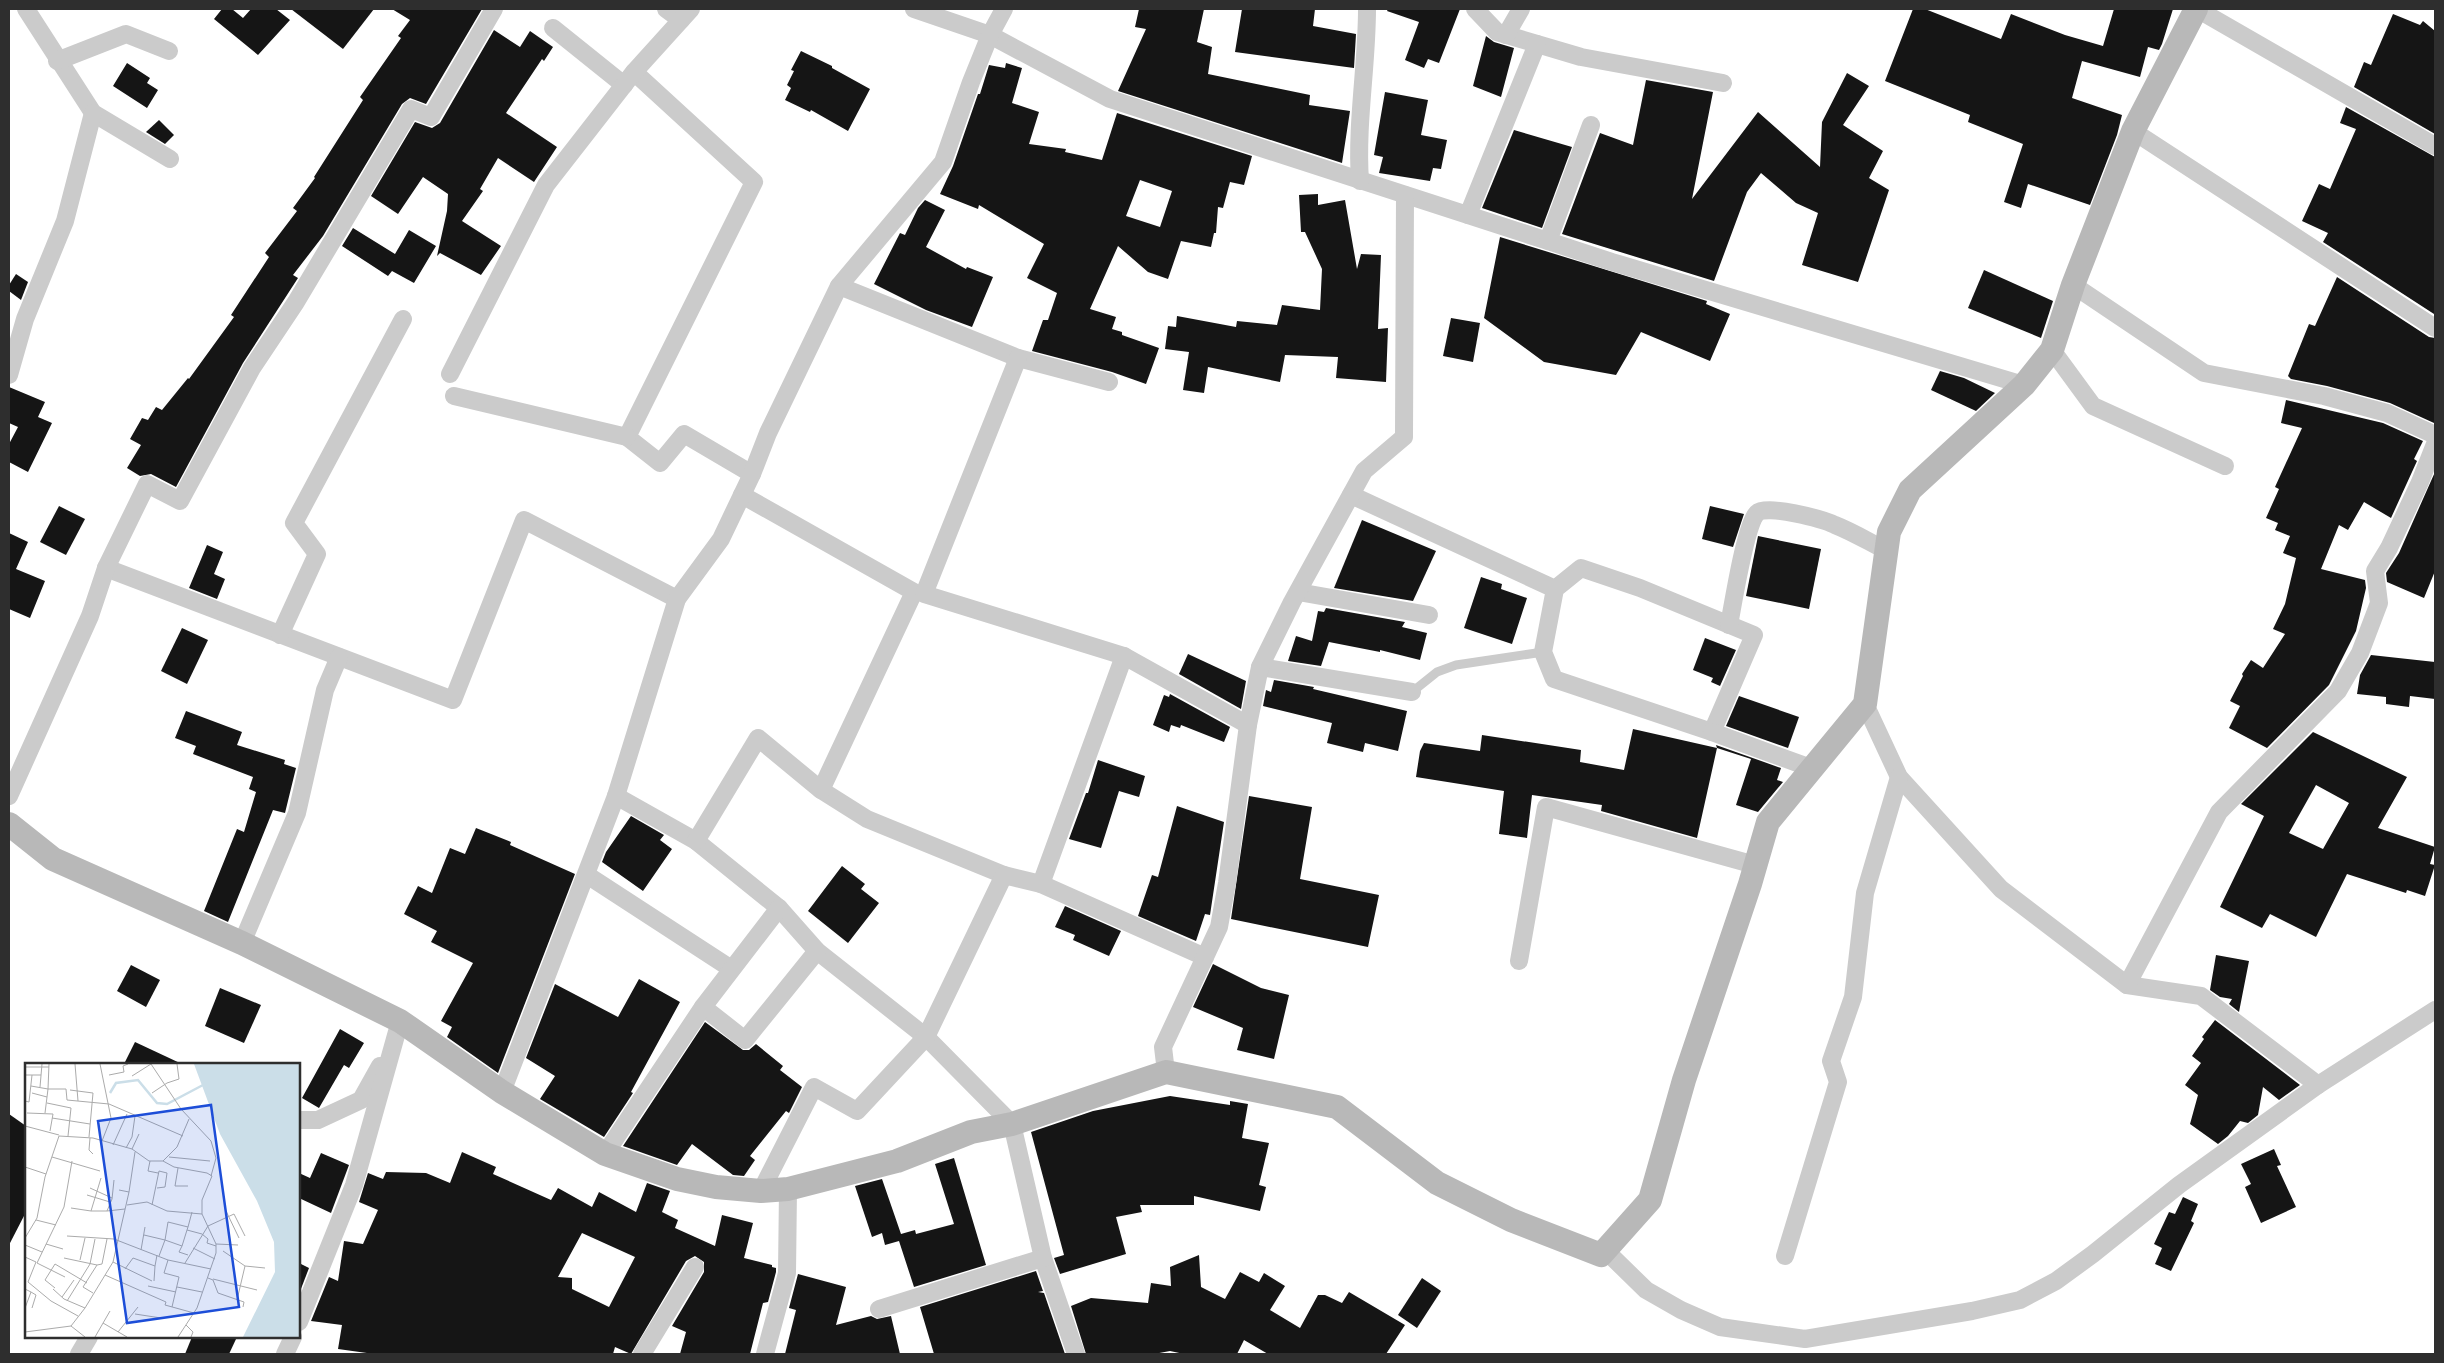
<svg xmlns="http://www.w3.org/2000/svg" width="2444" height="1363" font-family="Helvetica,sans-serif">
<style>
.building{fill:#151515;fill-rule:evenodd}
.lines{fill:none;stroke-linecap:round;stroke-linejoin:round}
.lane{stroke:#cbcbcb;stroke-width:9}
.street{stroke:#cbcbcb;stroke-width:18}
.secondary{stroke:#b8b8b8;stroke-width:24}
.inset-river{fill:none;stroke:#cbdee8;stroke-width:2.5}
.inset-road{fill:none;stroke:#ababab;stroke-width:1}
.view{fill:#1d4ed8;fill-opacity:0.15;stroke:#1d4ed8;stroke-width:2.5}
.inset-edge{fill:none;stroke:#2e2e2e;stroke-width:2.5}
</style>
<rect width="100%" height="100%" fill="#fff"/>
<g class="building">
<path d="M222 9H232L243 18 251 9H276L290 20 258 55 214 19Z"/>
<path d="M291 9H374L343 49Z"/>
<path d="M392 9H482L426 104 410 98 402 104 323 236 293 275 298 278 243 363 176 487 151 474 140 476 127 468 141 445 130 439 142 418 148 420 156 407 162 410 188 378 189 379 234 317 231 315 269 257 265 253 297 211 293 208 315 178 314 177 363 100 360 97 401 38 398 36 410 20Z"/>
<path d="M1139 9H1204L1197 42 1212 47 1208 74 1310 95 1309 105 1350 111 1342 163 1118 91 1146 29 1135 27Z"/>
<path d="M1242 9H1315L1313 26 1356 34 1354 68 1235 52Z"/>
<path d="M1388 9H1460L1439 63 1428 59 1424 68 1405 60 1419 22 1387 11Z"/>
<path d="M1913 9H1925L2001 39 2011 14 2065 35 2103 46 2114 9H2173L2162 44 2159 50 2148 47 2140 77 2082 61 2072 98 2122 115 2117 135 2090 205 2028 184 2021 208 2004 202 2023 144 1968 122 1970 115 1885 81Z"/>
<path d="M2393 14 2420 25 2423 21 2435 31V134L2354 87 2364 62 2371 65Z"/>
<path d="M494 30 520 47 530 31 553 47 544 61 542 59 506 113 557 147 534 182 498 158 480 189 483 191 462 221 501 246 481 275 440 253 437 256 447 211 448 194 423 177 398 214 371 196 415 122 432 128 440 123Z"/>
<path d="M1486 36 1494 42 1514 48 1501 97 1473 86Z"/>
<path d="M801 51 832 66V68L870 89 848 131 811 110 810 112 785 100 791 88 787 85 794 71 791 70Z"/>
<path d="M127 63 150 78 147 83 158 90 147 108 113 86Z"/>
<path d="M1006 63 1022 68 1012 103 1039 112 1029 144 1066 149 1065 152 1102 160 1117 113 1252 156 1244 185 1230 182 1223 208 1218 207 1216 233H1214L1211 247 1181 241 1168 279 1148 272 1118 246 1090 309 1116 317 1112 329 1122 332V335L1159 348 1146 384 1112 372 1032 351 1043 320H1048L1057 293 1027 278 1044 244 979 205 978 209 940 194 953 166 978 94H980L989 65 1005 68ZM1140 180 1172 191 1160 227 1126 216Z"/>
<path d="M1847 73 1869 86 1843 125 1883 151 1869 178 1889 190 1858 282 1802 265 1818 213 1796 203 1761 173 1747 192 1714 281 1562 234 1600 133 1633 145 1646 80 1713 92 1692 199 1758 112 1820 167 1822 122Z"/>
<path d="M1385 92 1428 100 1421 135 1447 140 1441 169 1433 168 1430 181 1379 173 1383 157 1374 155Z"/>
<path d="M2346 107 2435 157 2434 314 2323 242 2328 233 2302 221 2319 184 2330 189 2356 129 2340 123Z"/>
<path d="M159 120 174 135 165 144 146 132Z"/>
<path d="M1514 130 1572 147 1542 228 1482 208Z"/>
<path d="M1318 194V205L1345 200 1357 269 1361 254 1381 255 1378 329 1388 328 1386 382 1336 378 1338 357 1285 355 1280 382 1208 367 1204 393 1183 390 1189 352 1165 349 1168 326 1176 327 1177 316 1236 327 1237 321 1277 325 1282 305 1320 310 1322 269 1305 232H1301L1299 195Z"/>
<path d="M925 200 945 210 926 247 966 269 967 267 993 277 972 327 926 310 874 284 900 233 905 235 918 208Z"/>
<path d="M353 228 395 254 409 230 436 246 414 283 392 271 388 276 342 246Z"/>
<path d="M1500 237 1707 301 1706 304 1730 314 1710 361 1641 332 1616 375 1544 362 1484 318Z"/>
<path d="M1984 270 2053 301 2041 338 1968 308Z"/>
<path d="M16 274 28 282 21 300 9 291V285Z"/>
<path d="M2337 277 2429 337 2435 338 2434 423 2390 403 2327 386 2291 379 2288 376 2309 324 2315 326Z"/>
<path d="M1451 318 1480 323 1473 362 1443 356Z"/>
<path d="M1940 371 1964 378 1995 393 1976 411 1931 390Z"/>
<path d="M9 387 45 402 38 417 52 423 28 472 9 462V444L18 427 9 423Z"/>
<path d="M2286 400 2383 423 2423 441 2414 459 2417 461 2391 518 2364 502 2348 530 2339 525 2321 569 2365 580 2366 588 2356 631 2329 685 2267 748 2229 728 2240 706 2230 701 2243 676 2242 674 2251 660 2263 668 2285 634 2273 629 2285 604 2296 558 2283 553 2290 536 2275 530 2278 523 2266 518 2279 489 2275 487 2302 428 2281 423Z"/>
<path d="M2435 472V571L2424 598 2387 582 2386 573 2399 553Z"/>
<path d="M59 506 85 519 66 555 40 542Z"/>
<path d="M1710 506 1744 514 1733 547 1702 539Z"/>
<path d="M1362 520 1436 551 1413 601 1334 588Z"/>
<path d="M9 533 28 542 16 569 45 581 30 618 9 609Z"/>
<path d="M1758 536 1821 549 1809 609 1746 596Z"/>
<path d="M207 545 223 552 214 574 225 579 217 599 189 588Z"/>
<path d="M1481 577 1502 584 1501 589 1527 598 1512 644 1464 628Z"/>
<path d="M1326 608 1405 622 1402 627 1427 633 1420 660 1380 650V652L1329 642 1321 666 1288 661 1296 636 1312 641 1318 611 1324 612Z"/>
<path d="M182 628 208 640 187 684 161 671Z"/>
<path d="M1705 638 1736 650 1720 686 1711 682 1713 678 1693 670Z"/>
<path d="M1188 654 1246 681 1241 709 1179 674Z"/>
<path d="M2371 655 2435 662V699L2410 696 2409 707 2386 704V697L2357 694 2360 675Z"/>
<path d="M1274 680 1314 687 1313 689 1407 711 1398 751 1365 743 1363 752 1327 743 1332 723 1263 706 1266 690 1271 692Z"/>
<path d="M1170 694 1230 727 1224 742 1181 725 1180 728 1171 725 1169 732 1153 725 1164 695 1169 697Z"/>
<path d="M1739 696 1799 717 1788 748 1726 726Z"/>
<path d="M186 711 242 732 237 745 285 760 284 764 296 768 285 813 273 810 228 922 204 911 237 829 244 832 256 792 249 789 253 777 193 754 196 746 175 738Z"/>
<path d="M1633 729 1717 748 1716 745 1781 768 1777 780 1783 782 1758 812 1736 805 1751 759 1717 748 1697 838 1601 811 1602 805 1532 795 1527 838 1499 834 1504 791 1416 777 1420 751 1424 743 1480 751 1482 735 1581 750 1580 762 1624 770Z"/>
<path d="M2313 732 2407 777 2378 828 2435 847 2430 864 2435 865 2425 896 2407 890 2406 893 2347 874 2316 937 2270 914 2262 928 2220 907 2264 816 2241 804ZM2316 785 2349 803 2323 849 2289 833Z"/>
<path d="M1098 760 1145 776 1139 797 1119 791 1101 848 1069 839 1086 793H1088Z"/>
<path d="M1249 796 1312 807 1300 879 1379 895 1368 947 1231 919Z"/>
<path d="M1177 806 1224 822 1210 915 1205 914 1196 941 1138 916 1152 875 1158 877Z"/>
<path d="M631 816 664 835 660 840 672 849 643 891 602 862 606 852Z"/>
<path d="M476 828 511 842 510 845 575 874 498 1073 447 1037 452 1027 441 1021 473 963 431 942 437 931 404 914 418 886 432 893 450 848 465 854Z"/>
<path d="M842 866 865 884 861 889 879 903 848 943 808 911Z"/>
<path d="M1065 906 1121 931 1109 956 1073 940 1075 935 1055 927Z"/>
<path d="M2216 955 2249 961 2239 1012 2229 1004 2232 999 2220 997 2210 990Z"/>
<path d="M1213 964 1261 988 1289 995 1274 1059 1237 1050 1243 1028 1193 1007Z"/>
<path d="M131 965 160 980 146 1007 117 991Z"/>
<path d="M639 979 680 1002 631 1092 633 1093 604 1137 540 1099 555 1076 526 1058 555 984 618 1017Z"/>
<path d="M220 988 261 1005 244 1043 205 1026Z"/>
<path d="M2215 1020 2300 1085 2279 1100 2263 1087 2258 1115 2248 1123 2240 1121 2228 1136 2218 1144 2190 1124 2198 1095 2185 1085 2201 1063 2192 1056 2204 1039 2202 1037Z"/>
<path d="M705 1022 743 1050H749L756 1044 783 1066 780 1070 802 1087 789 1113 786 1111 750 1156 755 1160 744 1176 733 1175 692 1144 677 1165 623 1146Z"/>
<path d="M340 1029 364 1043 349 1068 344 1065 319 1108 302 1098Z"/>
<path d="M135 1042 182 1064H124Z"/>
<path d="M1170 1096 1230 1105V1101L1248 1104 1242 1138 1269 1143 1259 1185 1266 1187 1260 1211 1194 1196V1205H1140L1142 1212 1116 1217 1126 1254 1060 1274 1054 1258 1064 1255 1031 1132 1093 1111Z"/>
<path d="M9 1114 26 1126V1212L9 1245Z"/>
<path d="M2274 1149 2281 1165 2277 1166 2296 1207 2261 1223 2245 1187 2251 1184 2241 1164Z"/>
<path d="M462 1152 496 1167 493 1174 551 1200 558 1188 592 1207 599 1192 636 1212 647 1183 670 1191 662 1212 678 1220 675 1228 715 1246 722 1215 753 1223 744 1258 772 1265V1267L776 1268V1272L768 1302 763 1303 750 1354H680L686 1332 672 1326 704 1272V1262L695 1256 686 1261 631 1354 615 1347 613 1354H374L338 1349 342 1325 311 1321 329 1277 338 1281 344 1241 363 1244 378 1210 359 1202 368 1173 383 1179 386 1172 426 1173 450 1183ZM582 1233 635 1257 609 1307 572 1289V1278L558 1277Z"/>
<path d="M321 1153 349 1165 331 1213 299 1198V1173L310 1178Z"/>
<path d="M954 1158 986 1265 914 1287 899 1241 885 1245 882 1233 872 1237 855 1186 882 1179 901 1234 915 1230 916 1234 954 1224 935 1164Z"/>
<path d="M2183 1197 2198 1204 2191 1221 2194 1223 2171 1271 2155 1264 2162 1248 2154 1244 2169 1212 2175 1214Z"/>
<path d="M1199 1255 1201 1287 1225 1299 1240 1272 1259 1282 1264 1273 1285 1286 1270 1310 1300 1328 1318 1295H1325L1342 1303 1349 1292 1405 1325 1386 1354H1268L1244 1340 1237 1354H1184L1170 1351 1154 1354H1086L1071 1306 1091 1298 1148 1303 1151 1283 1171 1286 1170 1267Z"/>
<path d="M299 1263 309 1268 299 1294Z"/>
<path d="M1036 1271 1043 1291 1038 1292 1044 1293 1065 1354H934L920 1307Z"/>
<path d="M798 1274 846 1287 836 1325 871 1316 877 1319 891 1316 900 1354H785L796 1310 789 1308Z"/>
<path d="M1422 1278 1441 1291 1417 1328 1398 1315Z"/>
<path d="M192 1337H237L229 1354H185Z"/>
</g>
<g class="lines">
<path class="lane" d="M1412 692 1437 672 1456 665 1543 652"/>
<g class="street">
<path d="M26 9 93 113 170 159"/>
<path d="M666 9 681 20"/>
<path d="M914 9 990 35 1110 99 1548 241 1591 125"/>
<path d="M1475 9 1497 32 1581 57 1723 83"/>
<path d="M2197 9 2435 146"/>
<path d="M553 28 624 85"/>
<path d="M1506 35 1521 9"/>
<path d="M57 61 126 34 169 51"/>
<path d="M634 72 754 182 627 437 660 463 684 434 752 474"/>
<path d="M2133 131 2435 328"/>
<path d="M1360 181C1356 124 1367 66 1367 9"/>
<path d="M1468 215 1537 44"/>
<path d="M1548 241 1612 262 2024 385"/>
<path d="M2073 285 2204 373 2324 396 2387 413 2435 435"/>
<path d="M839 286 1018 358 1109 382"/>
<path d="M2052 350 2093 406 2225 466"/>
<path d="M450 374 546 185 634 72 691 9"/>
<path d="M9 375 25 319 65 221 93 113"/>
<path d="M454 396 627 437"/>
<path d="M1351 495 1555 589 1581 568 1640 588 1754 635 1712 732 1554 679 1543 652 1555 589"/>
<path d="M106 568 453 700 524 520 677 599"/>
<path d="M1298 592 1429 615"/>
<path d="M1729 625C1733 605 1745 526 1757 513 1766 504 1823 519 1835 525 1853 532 1869 542 1887 551"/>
<path d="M280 635 317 554 294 523 403 319"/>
<path d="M1124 656 1248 725"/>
<path d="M1260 667 1412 692"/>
<path d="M1865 704 1899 777 2001 889 2127 985 2201 996 2318 1085"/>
<path d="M1712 732 1811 768"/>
<path d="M821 790 867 819 1004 875"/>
<path d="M9 796 90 616 106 568 147 484 180 501 252 368 296 302 411 109 431 117 494 9"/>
<path d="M616 796 696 841 779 908 817 951 926 1037 1012 1124 1043 1258 1076 1354"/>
<path d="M696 841 758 738 821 790 914 592 742 495"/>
<path d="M587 875 730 968"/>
<path d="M1041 884 1205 957"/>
<path d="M242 943 297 813 325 690 339 657"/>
<path d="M1519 961 1546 807 1755 865"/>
<path d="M2127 985 2219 812 2338 691 2360 653 2379 603 2375 571 2389 548 2420 482 2435 444"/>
<path d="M703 1007 745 1040 817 951"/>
<path d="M1166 1072 1163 1047 1219 927 1227 883 1248 725 1260 667 1292 602 1364 471 1404 437 1405 195"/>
<path d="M502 1092 616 796 677 599 721 539 752 474 768 433 839 286 943 162 971 82 990 35 1004 9"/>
<path d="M299 1120H318L361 1100 380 1066"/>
<path d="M605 1154 703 1007 779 908"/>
<path d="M761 1191 814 1087 857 1111 926 1037 1004 875 1041 884 1124 656 924 594 1018 358"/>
<path d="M1605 1250 1646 1290 1681 1310 1720 1327 1805 1339 1972 1311 2020 1300 2056 1281 2093 1254 2179 1185 2318 1085 2435 1010"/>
<path d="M1785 1256 1838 1082 1831 1061 1853 997 1865 893 1899 777"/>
<path d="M879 1309 1043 1258"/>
<path d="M299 1322 354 1185 400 1021"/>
<path d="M79 1354 89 1337"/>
<path d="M285 1354 293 1337"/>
<path d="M642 1354 695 1267"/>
<path d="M765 1354 787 1273 788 1189"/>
</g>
<path class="secondary" d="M9 824 53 859 242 943 400 1021 502 1092 605 1154 677 1179 716 1187 761 1191 788 1189 897 1161 971 1132 1012 1124 1166 1072 1337 1107 1437 1183 1511 1220 1601 1255 1650 1200 1684 1080 1750 884 1768 822 1865 704 1889 532 1910 490 2024 385 2052 350 2073 285 2133 131 2196 9"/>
</g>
<g transform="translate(25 1063)">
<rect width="275" height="275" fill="#fff"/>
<path d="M169 1H275V274H218L250 209 249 179 232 138 195 71Z" fill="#cbdee8"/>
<path class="inset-river" d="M85 30 91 20 113 17 132 40 142 41 178 22"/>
<path class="inset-road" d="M24 1 23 26H41L42 37 84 41 158 73M50 1 53 38M75 1 86 55 77 78M126 1 156 46 186 78 191 95 186 113M0 4H24M0 12H16M84 12 99 9 98 3 103 1M107 13 126 1M6 23 23 26 20 50M15 24 17 1M45 27 68 30 64 74M7 30 22 34M127 30 142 20 154 16 152 1M0 38 4 39 7 12M22 40 46 45 43 73M2 50 28 51 25 68M27 55 65 61M0 63 34 72M65 75 64 87 68 91M88 82 102 51M101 85 107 74 110 53M107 86 114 71M27 94 75 108M144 94 185 98M125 98 123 108 133 110M138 98 152 84 164 56M0 104 21 111M153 105 150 123H163M89 117 87 136 82 148 100 146M65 125 87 135M104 129 110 89M62 132 85 139M102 142 122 139 142 148 177 151M127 142 134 108 142 110 140 124 132 125M46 145 66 148 76 115M66 148H82M201 148 214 175M11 157 31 162M163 164 167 149M119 172 140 177 143 159 163 164 162 167 177 171 183 176 182 180 191 183M42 173 89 176 143 197 186 206M0 175 12 155 20 114 34 73 68 75 107 86 124 98H138L149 104 182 110 187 113 177 137V151L191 181V190L172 245 153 274M21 181 38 186M191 181 213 182M0 182 17 189M157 183 162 167M168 185 190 196M116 187 120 164M198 188 220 203M134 193 140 177 157 183 154 189 163 192M0 194 11 199 3 219 26 238 53 253M39 195 72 202M55 197 60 175M143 197 139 210 154 214 147 244M88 199 127 218M12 200 39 144 47 98M12 200 40 214M160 200 183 163 209 151 220 173M100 206 108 195 130 203 132 192M80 212 141 239 140 242 169 250M183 215 188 217 193 230 219 239 218 244M188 216 232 227M129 218 130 203M123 223 151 229M152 224 177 229M30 225 20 217 30 201 62 220M0 226 6 229 0 245M28 226 39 236 60 245M6 229 11 232 7 245M68 230 58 224 72 202 77 201 82 176M37 234 49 217M212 237 220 203 240 205M42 238 65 201 70 176M110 251 136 255M78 260 102 274M161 262 168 269 166 274M46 263 60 274M0 269 46 263 60 245 88 199 104 129 94 127M93 269 113 244M70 274 85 248"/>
<path class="view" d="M186 42 214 244 102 260 73 58Z"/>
<rect width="275" height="275" class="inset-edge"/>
</g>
<rect width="2444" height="1363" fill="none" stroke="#2e2e2e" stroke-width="20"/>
</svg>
